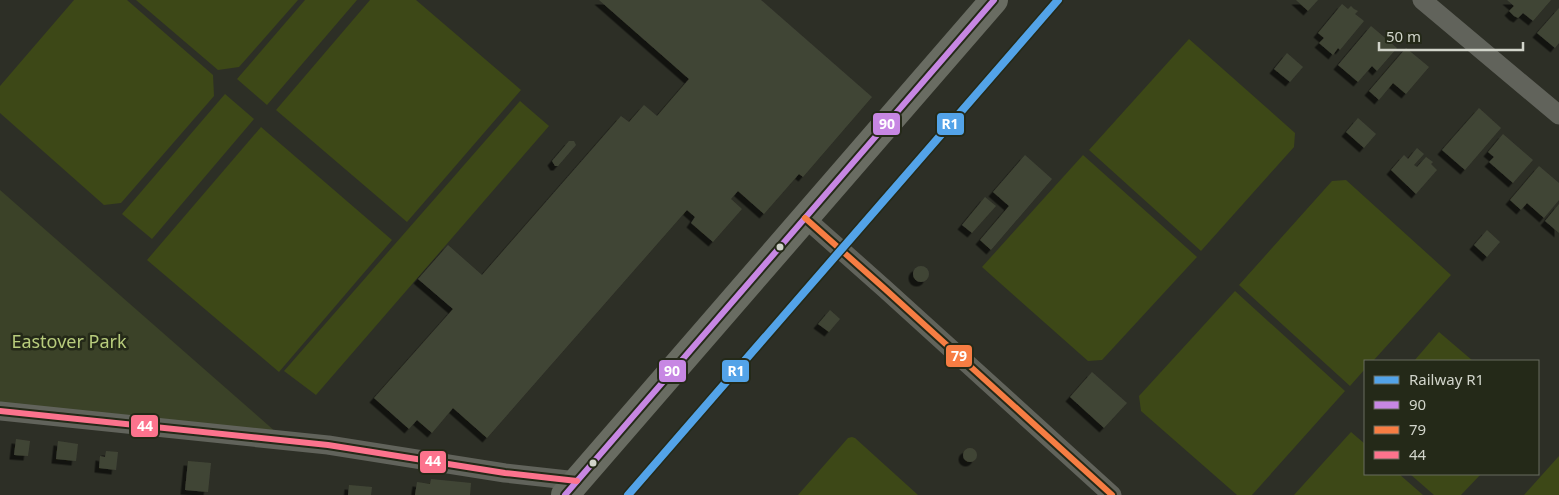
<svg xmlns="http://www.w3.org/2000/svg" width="1559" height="495" font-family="'Noto Sans',sans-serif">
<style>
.green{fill:#3b4228}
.water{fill:#3d4817}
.building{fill:#414536;filter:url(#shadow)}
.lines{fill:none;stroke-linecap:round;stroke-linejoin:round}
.street{stroke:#61635b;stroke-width:19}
.primary{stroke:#696c62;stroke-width:28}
.bus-1-casing{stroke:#242918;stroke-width:10}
.bus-2-casing{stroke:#242918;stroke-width:10}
.bus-3-casing{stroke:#242918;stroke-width:10}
.bus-1{stroke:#c787e3;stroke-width:6}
.bus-2{stroke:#f77d43;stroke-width:6}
.bus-3{stroke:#fc738d;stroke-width:6}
.rail-1-casing{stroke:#242918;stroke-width:11}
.rail-1{stroke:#53a3e8;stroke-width:8}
.bus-dot{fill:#d1d4ca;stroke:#242918;stroke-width:2}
.labels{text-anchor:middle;stroke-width:5;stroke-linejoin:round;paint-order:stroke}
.park-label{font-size:18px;fill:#b8cc7c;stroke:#242918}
.line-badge{stroke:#242918;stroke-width:2}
.badge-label{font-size:14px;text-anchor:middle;font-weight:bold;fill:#fff}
</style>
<defs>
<filter id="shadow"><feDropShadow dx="-4.5" dy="4.5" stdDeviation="0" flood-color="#0009"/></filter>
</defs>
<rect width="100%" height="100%" fill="#2d2f26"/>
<path class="green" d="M0 190 277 433 0 405Z"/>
<g class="water">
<path d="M74 0H127L213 75 214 96 121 203 104 205 0 113V86Z"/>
<path d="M136 0H298L239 67 218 70Z"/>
<path d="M305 0H357L267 105 237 79Z"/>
<path d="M370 0H416L521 90 407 222 276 110Z"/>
<path d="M1189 39 1295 133 1294 147 1201 251 1089 150Z"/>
<path d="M225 94 254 119 152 239 122 214Z"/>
<path d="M520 101 549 126 316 395 284 371Z"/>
<path d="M261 127 392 240 279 372 147 260Z"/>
<path d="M1083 155 1197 257 1102 360 1088 361 982 267Z"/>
<path d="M1346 180 1451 275 1373 361H1365V369L1350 386 1239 285 1332 181Z"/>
<path d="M1235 291 1345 391 1252 495H1237L1141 411 1139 396Z"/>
<path d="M1439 332 1473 361H1414Z"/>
<path d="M1351 432 1365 444V474H1399L1423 495H1294Z"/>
<path d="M852 437 855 438 918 495H798L848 438Z"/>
<path d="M1559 456V495H1524Z"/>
<path d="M1410 474H1481L1461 495H1434Z"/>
</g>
<g class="building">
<path d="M599 0H761L872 97 803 177 799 174 764 214 738 191 731 199 742 209 713 242 691 223 695 217 687 210 487 438 453 408 432 433 417 420 409 429 374 398 453 309 418 279 448 245 482 275 621 116 629 122 644 105 657 116 689 79Z"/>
<path d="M1296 0H1318L1308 11Z"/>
<path d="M1507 0H1551L1533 21 1523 13 1518 18 1514 16 1509 11 1514 6Z"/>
<path d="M1342 4 1348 9 1351 6 1354 9 1358 11 1355 14 1364 21 1340 50 1338 48 1333 55 1319 43 1324 38 1318 33Z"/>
<path d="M1559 8V43L1555 48 1537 33Z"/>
<path d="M1371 26 1397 48 1377 71 1372 66 1358 82 1338 65Z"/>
<path d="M1406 48 1429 67 1406 94 1393 83 1379 100 1369 91Z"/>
<path d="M1287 53 1303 67 1290 82 1274 69Z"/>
<path d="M1479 108 1501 128 1465 170 1442 150Z"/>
<path d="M1358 118 1376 134 1364 148 1346 132Z"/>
<path d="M1503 134 1533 160 1513 183 1489 162 1494 157 1488 152Z"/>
<path d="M569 141H574L576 145 558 166H555L552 161Z"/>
<path d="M1417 148 1424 154 1414 165 1417 167 1426 157 1433 162 1431 164 1437 170 1416 194 1391 170 1404 155 1408 159Z"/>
<path d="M1025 155 1052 179 991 250 980 240 1009 206 993 192Z"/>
<path d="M1539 166 1559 183V200L1544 218 1527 203 1521 210 1510 200Z"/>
<path d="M985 197 996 206 972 233 962 225Z"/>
<path d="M1559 204V233L1545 221Z"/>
<path d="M1487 230 1500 242 1487 257 1474 245Z"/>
<circle cx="921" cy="274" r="8"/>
<path d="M830 310 840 319 829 332 818 324Z"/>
<path d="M1092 372 1127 403 1104 428 1070 397Z"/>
<path d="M16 439 30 441 28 456 14 455Z"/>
<path d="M58 441 78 444 76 461 56 459Z"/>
<circle cx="970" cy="455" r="7"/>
<path d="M106 451 118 452 116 470 99 468 100 456 105 457Z"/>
<path d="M188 461 211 463 208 492 185 490Z"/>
<path d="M431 479 471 483 470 495H415L417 482 430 484Z"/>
<path d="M349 485 372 487 371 495H348Z"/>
</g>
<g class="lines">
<g class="street">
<path d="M1422 0 1559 115"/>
<path d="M805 218 885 289 1112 495"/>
<path d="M0 411 328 445 505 473 577 481"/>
</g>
<path class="primary" d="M565 495 994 0"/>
<g class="bus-1-casing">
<path id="bus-1" d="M565 495 994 0"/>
</g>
<g class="bus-2-casing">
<path id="bus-2" d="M805 218 885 289 1112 495"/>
</g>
<g class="bus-3-casing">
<path id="bus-3" d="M0 411 328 445 505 473 577 481"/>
</g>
<use href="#bus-1" class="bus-1"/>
<use href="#bus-2" class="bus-2"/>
<use href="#bus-3" class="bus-3"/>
<g class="rail-1-casing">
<path id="rail-1" d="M628 495 1058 0"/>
</g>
<use href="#rail-1" class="rail-1"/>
</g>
<g class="bus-dot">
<circle cx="780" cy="247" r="4.5"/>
<circle cx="593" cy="463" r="4.5"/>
</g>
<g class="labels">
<g class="park-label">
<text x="69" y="348">Eastover Park</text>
</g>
</g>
<g class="line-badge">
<rect x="872" y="112" width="29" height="24" rx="5" fill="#c787e3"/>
<rect x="936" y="112" width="29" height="24" rx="5" fill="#53a3e8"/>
<rect x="945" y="344" width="28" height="24" rx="5" fill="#f77d43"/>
<rect x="658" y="359" width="29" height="24" rx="5" fill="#c787e3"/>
<rect x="721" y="359" width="29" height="24" rx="5" fill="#53a3e8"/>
<rect x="130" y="414" width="29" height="24" rx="5" fill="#fc738d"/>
<rect x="419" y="450" width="28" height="24" rx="5" fill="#fc738d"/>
</g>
<g class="badge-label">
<text x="887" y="129">90</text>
<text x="950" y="129">R1</text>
<text x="959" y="361">79</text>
<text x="672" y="376">90</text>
<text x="736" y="376">R1</text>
<text x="145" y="431">44</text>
<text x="433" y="466">44</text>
</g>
<rect x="1364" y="360" width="175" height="115" fill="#242918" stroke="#696d5f"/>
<rect x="1374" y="376" width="25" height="8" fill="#53a3e8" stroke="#696d5f"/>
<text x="1409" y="385" font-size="15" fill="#d1d4ca">Railway R1</text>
<rect x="1374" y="401" width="25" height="8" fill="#c787e3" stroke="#696d5f"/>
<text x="1409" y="410" font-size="15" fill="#d1d4ca">90</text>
<rect x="1374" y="426" width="25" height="8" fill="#f77d43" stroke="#696d5f"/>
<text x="1409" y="435" font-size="15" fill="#d1d4ca">79</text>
<rect x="1374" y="451" width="25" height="8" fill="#fc738d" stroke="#696d5f"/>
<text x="1409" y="460" font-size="15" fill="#d1d4ca">44</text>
<path d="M1379 42v8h144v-8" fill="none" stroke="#d1d4ca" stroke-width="2.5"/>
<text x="1386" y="42" font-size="15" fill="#d1d4ca" stroke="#242918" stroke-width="4" paint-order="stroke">50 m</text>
</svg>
